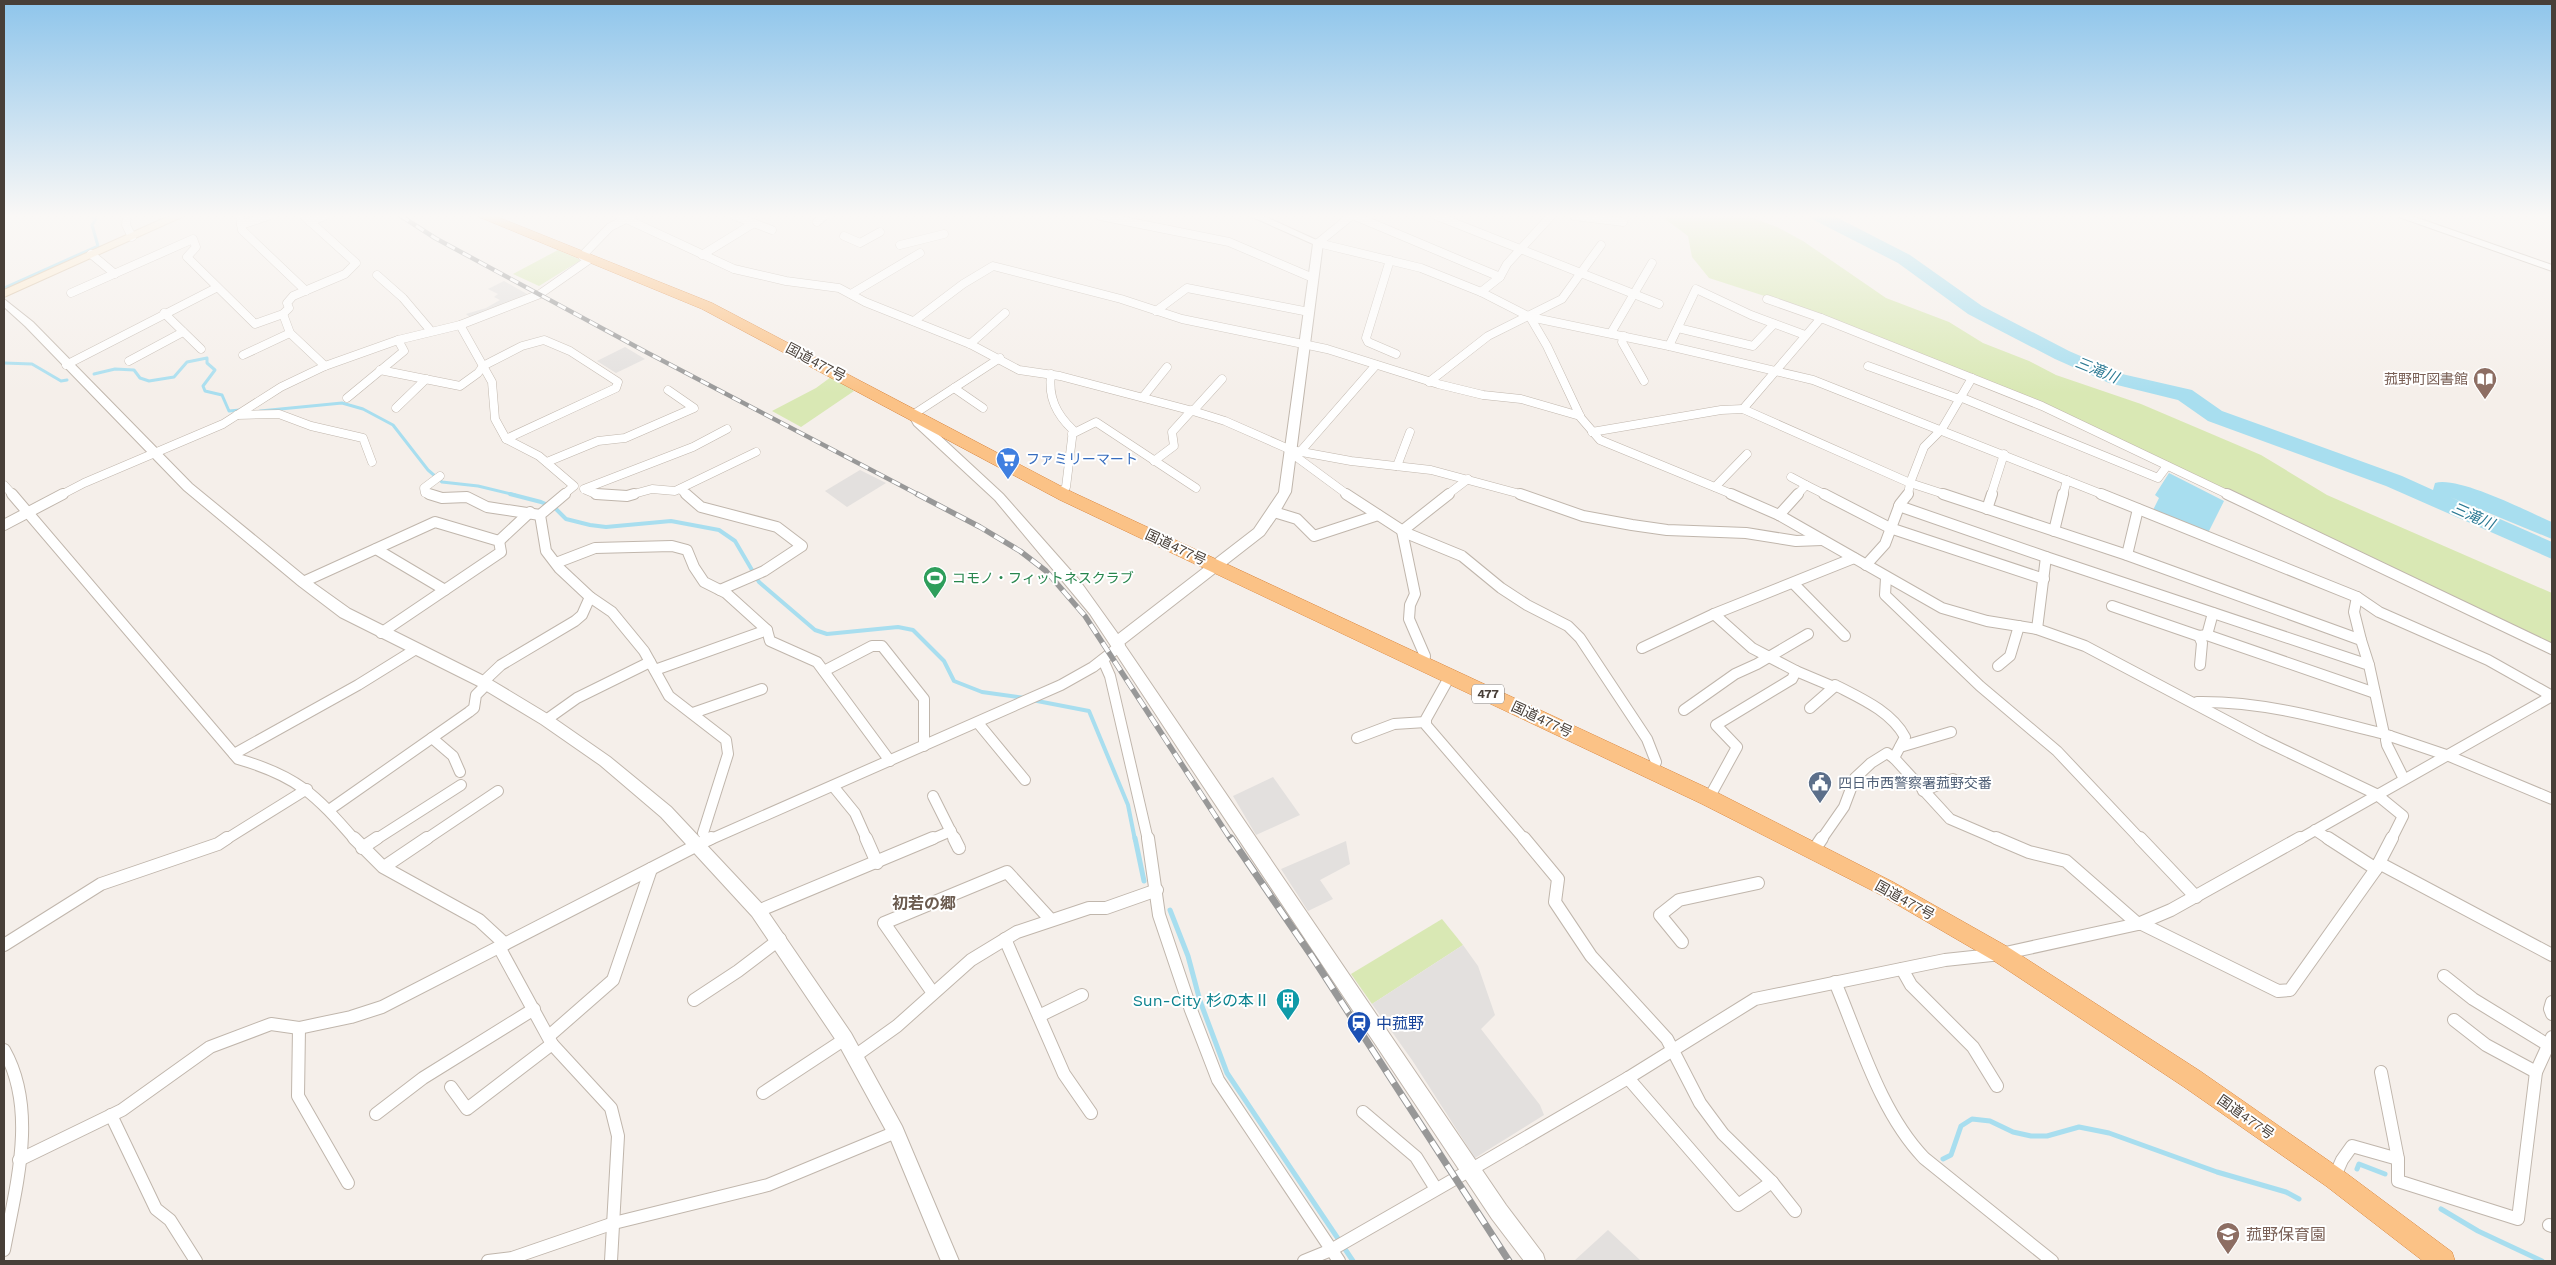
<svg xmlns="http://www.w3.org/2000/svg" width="2556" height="1265" font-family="'Work Sans','Noto Sans JP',sans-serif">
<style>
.green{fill:#d9e8b4}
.parking{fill:#e3e0de}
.water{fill:#a8deef}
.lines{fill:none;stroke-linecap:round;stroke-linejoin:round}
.stream-far2{stroke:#a8deef;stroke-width:3}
.stream-far1{stroke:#a8deef;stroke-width:4}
.stream{stroke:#a8deef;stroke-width:5}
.river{fill:#a8deef;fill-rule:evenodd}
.minor-far2-casing{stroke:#c0b6ac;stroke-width:9}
.minor-far1-casing{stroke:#c0b6ac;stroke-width:12}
.minor-casing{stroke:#c0b6ac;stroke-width:14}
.tertiary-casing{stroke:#c0b6ac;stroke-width:2}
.secondary-casing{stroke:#d6bd9d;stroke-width:2}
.trunk-casing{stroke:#da863e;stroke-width:1}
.minor-far2{stroke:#fff;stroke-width:8}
.minor-far1{stroke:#fff;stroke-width:10}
.minor{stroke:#fff;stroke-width:12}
.tertiary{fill:#fff;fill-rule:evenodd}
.secondary{fill:#fde9cb;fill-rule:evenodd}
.trunk{fill:#fbc286;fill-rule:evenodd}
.rail-far2-casing{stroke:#989898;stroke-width:4.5}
.rail-far1-casing{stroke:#989898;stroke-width:5.5}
.rail-casing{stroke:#989898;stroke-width:7}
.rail-far2{stroke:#fff;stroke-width:3;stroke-dasharray:9;stroke-linecap:butt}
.rail-far1{stroke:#fff;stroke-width:4;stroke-dasharray:11;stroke-linecap:butt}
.rail{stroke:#fff;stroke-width:5;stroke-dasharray:14;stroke-linecap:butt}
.labels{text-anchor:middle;stroke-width:4;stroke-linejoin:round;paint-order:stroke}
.shield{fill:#fff;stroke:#7f7974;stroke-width:1}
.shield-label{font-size:12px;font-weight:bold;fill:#483f38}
.street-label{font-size:14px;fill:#483f38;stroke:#fff}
.education-label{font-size:14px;fill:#785e54;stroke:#fff;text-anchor:end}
.shop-label{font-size:14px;fill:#366cbe;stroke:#fff;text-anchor:start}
.leisure-label{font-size:14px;fill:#27864d;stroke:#fff;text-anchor:start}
.service-label{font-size:14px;fill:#4e5e75;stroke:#fff;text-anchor:start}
.water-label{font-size:15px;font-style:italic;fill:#2b7993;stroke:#fff}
.quarter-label{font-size:16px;font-weight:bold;fill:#6b5b4f;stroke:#fff}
.near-culture-label{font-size:16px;fill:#0d838f;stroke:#fff;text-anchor:end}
.near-transit-label{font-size:16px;fill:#164399;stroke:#fff;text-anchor:start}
.near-education-label{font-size:16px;fill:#785e54;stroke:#fff;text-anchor:start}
</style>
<rect width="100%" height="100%" fill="#f5efea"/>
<g class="green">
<path d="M1661 216H1748L1777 227 1803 241 1886 298 1949 322 1983 343 2029 361 2056 375 2141 404 2261 455 2327 495 2552 593V645L2046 404 1814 312 1709 278 1692 257 1688 236Z"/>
<path d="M558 250 581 260 539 286 513 274Z"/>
<path d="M831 377 854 391 801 427 772 411 816 388Z"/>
<path d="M1442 919 1463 945 1372 1004 1351 974Z"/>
</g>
<g class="parking">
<path d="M504 281 527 294 472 319 466 314 486 308 500 300 494 297 498 294 488 289Z"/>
<path d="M625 347 645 359 616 373 597 361Z"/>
<path d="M860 470 886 483 847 507 825 491Z"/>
<path d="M1273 777 1300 815 1256 835 1233 796Z"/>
<path d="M1346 841 1350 864 1320 880 1333 899 1308 911 1281 869Z"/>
<path d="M1463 945 1478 966 1495 1015 1481 1029 1540 1105 1544 1115 1475 1158 1412 1060 1372 1004Z"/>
<path d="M1608 1230 1641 1261H1574Z"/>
</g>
<path class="water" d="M2169 473 2224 501 2208 533 2153 510 2159 498 2155 495Z"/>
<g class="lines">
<g class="stream-far2">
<path d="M4 288 98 246 92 225 96 219 92 216"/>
<path d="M4 363 32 364 61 381 67 380"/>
<path d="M94 374 115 369 134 370 140 378 149 381 174 377 187 362 207 358V363L215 370 203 386 205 391 222 395 229 411 240 410"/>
<path d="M260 411 342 403 363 409 393 425 428 470 442 482 478 486 515 495"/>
</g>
<g class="stream-far1">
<path d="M510 494 541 502 555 508 566 519 590 525 606 527 671 521 719 530 735 541 759 582 815 630 827 634 898 627 913 630 944 661 954 681 982 692 1025 698"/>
<path d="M1032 700 1089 711 1128 805 1135 840"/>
</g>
<g class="stream">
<path d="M1135 838 1144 881"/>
<path d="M1170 910 1188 956 1200 1001 1227 1073 1353 1261"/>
<path d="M1943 1159 1951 1155 1961 1126 1972 1119 1990 1121 2013 1132 2031 1136H2047L2079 1127 2109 1133 2217 1172 2286 1192 2299 1199"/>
<path d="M2357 1169 2359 1164 2385 1174"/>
<path d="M2441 1209 2478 1231 2542 1261"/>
</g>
<path class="river" d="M1811 216H1834L1910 255 1982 306 2069 351 2122 374 2192 390 2222 411 2402 476 2433 490 2435 483C2459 476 2528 512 2552 522V539L2450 497 2552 542V559L2386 486 2208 421 2178 400 2109 383 2055 359 1968 314 1898 263 1814 220Z"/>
<g class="minor-far2-casing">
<g id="minor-far2">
<path d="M127 216 126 225 132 237"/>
<path d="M240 216 242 230 306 291"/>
<path d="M620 216 734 269 786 281 839 288 865 302 970 344 1019 370 1060 376 1193 411 1225 421 1291 450 1351 461 1431 470 1524 495"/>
<path d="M735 216 772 230"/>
<path d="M1100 216 1229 242 1313 278"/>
<path d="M1355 216 1500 277"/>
<path d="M1437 216 1659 304"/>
<path d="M1574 216 1623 222"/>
<path d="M310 222 324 216"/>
<path d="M817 222 824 216"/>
<path d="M241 225 268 216"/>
<path d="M844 236 860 243 880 232"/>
<path d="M1318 243 1421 268 1481 292 1530 317 1547 346 1581 418 1600 440 1734 495"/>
<path d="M1318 243 1351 216"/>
<path d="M900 245 944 234"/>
<path d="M91 254 115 274"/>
<path d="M702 255 754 223"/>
<path d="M582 256 610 227 626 219"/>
<path d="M1390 260 1366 338 1368 342 1396 354"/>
<path d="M377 275 403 298 431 331"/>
<path d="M1481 292 1500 277 1507 264 1551 216"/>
<path d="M71 293 193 239 196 247 187 257 255 324 283 314 289 308 287 303 293 296 345 274 356 263 304 216"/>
<path d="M851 294 920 253"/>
<path d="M1767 299 1821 318"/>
<path d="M1156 311 1187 288 1309 312"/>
<path d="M164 313 201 349"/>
<path d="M283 314 290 333 325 366"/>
<path d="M1530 317 1669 346 1813 380 2104 495"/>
<path d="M914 321 963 284 993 266 1121 299 1182 319 1327 349 1438 384 1483 395 1521 399 1580 416"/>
<path d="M460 325 492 382 495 419 506 439 539 456 574 486 563 495"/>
<path d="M1678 328 1753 346 1774 324"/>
<path d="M1611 333 1652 263"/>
<path d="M1624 336 1622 342 1644 381"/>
<path d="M970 344 1005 313"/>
<path d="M1669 346 1696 289 1751 315 1805 335"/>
<path d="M243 355 290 333"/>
<path d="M129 361 183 332"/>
<path d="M66 365 216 288"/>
<path d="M1868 366 1959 399"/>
<path d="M380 370 460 386 478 373 483 366 522 346 544 340 570 351 618 382 616 388 506 439"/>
<path d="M1051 374C1048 397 1056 414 1073 430L1066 487 1060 493"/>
<path d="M1429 382 1488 336 1562 299 1601 245"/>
<path d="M954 388 983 408"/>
<path d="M1143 397 1167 367"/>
<path d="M1960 397 2158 478 2167 466"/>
<path d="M347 398 404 351 398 340"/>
<path d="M396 408 426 379"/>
<path d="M1743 409 1821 318 2042 406 2229 495"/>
<path d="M1193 411 1222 379"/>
<path d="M914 414 1000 358"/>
<path d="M237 415 279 414 311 426 363 438 372 462"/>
<path d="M1592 432 1721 410 1743 409 1910 483 1908 495"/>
<path d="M1072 434 1096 422 1196 488"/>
<path d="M1300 452 1376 365"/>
<path d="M1291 453 1348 495"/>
<path d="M1154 461 1174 446 1172 432 1192 410"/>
<path d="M547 462 598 441 625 438 694 408 668 390"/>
<path d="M1397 466 1410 432"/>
<path d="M1791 477 1806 485"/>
<path d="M4 485 13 495"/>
<path d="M1715 487 1747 454"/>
<path d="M584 489 693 447 727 429"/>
<path d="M680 489 687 495"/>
<path d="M586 490 598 495H606"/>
<path d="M61 495 84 483 223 424 281 387 325 366 398 340 460 325 540 294 590 259"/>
<path d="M433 495 425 493 424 488 440 476"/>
<path d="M630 495 652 489 675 491 756 452"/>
<path d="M1447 495 1468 479"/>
<path d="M1797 495 1806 485 1826 495"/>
<path d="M1947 495 1910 483 1924 447 1942 429 1972 378"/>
<path d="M1991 495 2004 454"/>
<path d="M2063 495 2067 480"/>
</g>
</g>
<g class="minor-far1-casing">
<g id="minor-far1">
<path d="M12 494 238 759C297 776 315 794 355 840"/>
<path d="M429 494 442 498 467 497 487 507 540 515"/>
<path d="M565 494 540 515 546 551 559 568 590 597 612 612 644 651 669 696 726 740 728 754 703 833"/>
<path d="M596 494 627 496 634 494"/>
<path d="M686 494 701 507 777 527 802 546 764 571 720 590"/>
<path d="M1346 494 1406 533 1462 556 1501 588 1527 605 1568 626 1580 638 1647 739 1656 762 1651 771"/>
<path d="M1520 494 1583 516 1632 525 1667 530 1746 533 1796 541 1822 540"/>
<path d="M1731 494 1779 515 1942 608 1987 621 2037 629 2085 646 2263 740 2376 794 2403 816 2391 840"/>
<path d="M1824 494 1890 528 2044 579"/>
<path d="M1943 494 2127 555 2361 640 2369 665"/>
<path d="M2101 494 2357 597 2379 612 2488 660 2552 696"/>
<path d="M2227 494 2552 649"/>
<path d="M1899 506 2046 557"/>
<path d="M1987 509 1992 494"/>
<path d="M1274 512 1297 519 1314 536 1378 515"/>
<path d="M1779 515 1798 494"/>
<path d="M4 525 63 494"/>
<path d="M2054 531 2063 494"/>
<path d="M499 541 530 512"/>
<path d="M376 549 445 590"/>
<path d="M2127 555 2138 509"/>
<path d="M556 563 595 548 672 546 687 550 694 567 704 582 726 593 767 630 770 641 817 662 890 761"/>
<path d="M1866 565 1885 544 1900 504 1908 494"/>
<path d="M1886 578 1885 595 1980 686 2057 751 2141 840"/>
<path d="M303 582 435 522 499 541 501 552 381 633"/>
<path d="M1793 583 1845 636"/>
<path d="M2357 597 2354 612 2361 640"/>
<path d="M2112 606 2199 636 2207 635 2375 693"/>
<path d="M1714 614 1752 648 1796 671"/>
<path d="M2037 629 2046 557 2369 665 2384 734 2449 756 2552 799"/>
<path d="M2207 635 2213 613"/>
<path d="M2199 636 2202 643 2200 665"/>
<path d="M1642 648 1714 614 1854 558"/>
<path d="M1103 660 1110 676 1148 840"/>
<path d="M1424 664 1425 656 1409 619 1410 605 1415 594 1402 531 1449 494"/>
<path d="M1998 666 2010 656 2019 626"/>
<path d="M655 670 767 630"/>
<path d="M824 671 872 646H882L924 699V746"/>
<path d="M1450 676 1426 719V725L1525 840"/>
<path d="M483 682 501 665 575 621 582 615 590 597"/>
<path d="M2197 702C2262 701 2322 718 2384 734"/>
<path d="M1810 708 1834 687"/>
<path d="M1684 710 1735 674 1757 664 1808 634"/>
<path d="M693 713 762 689"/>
<path d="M546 720 577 698 650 662"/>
<path d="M978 723 1025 780"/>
<path d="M2390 736 2386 740 2387 745 2404 779"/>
<path d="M432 738 453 756 460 772"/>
<path d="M1357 738 1394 724 1426 722"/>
<path d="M1900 747 1951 732"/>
<path d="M234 754 358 685 416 649"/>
<path d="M1894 758 1950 819 1999 840"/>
<path d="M833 786 855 813 867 840"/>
<path d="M1923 791 1953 779"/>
<path d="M933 796 955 840"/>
<path d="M1709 798 1737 747 1716 725 1792 679 1796 671 1834 687 1835 685C1860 698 1891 711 1905 737L1894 758 1887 753 1871 763 1855 778 1844 807 1821 840"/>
<path d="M329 810 469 712 474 708 476 695 487 684"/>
<path d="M2315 830 2330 840"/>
<path d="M225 840 307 789"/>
<path d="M375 840 461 785"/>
<path d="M425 840 498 791"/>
<path d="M709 840 1061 685 1093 667 1120 646"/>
<path d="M930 840 951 831"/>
<path d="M2298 840 2552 696"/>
</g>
</g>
<g class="minor-casing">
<g id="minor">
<path d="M354 838 383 867 479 920 505 944"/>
<path d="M866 838 877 863"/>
<path d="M954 838 959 848"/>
<path d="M1148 838 1159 915 1191 1010 1218 1080 1339 1261"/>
<path d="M1524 838 1558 879 1555 902 1591 956 1667 1039 1700 1103 1723 1134 1772 1182 1795 1211"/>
<path d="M1996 838 2029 852 2066 861 2138 924"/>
<path d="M2140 838 2196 897"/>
<path d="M2328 838 2376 869 2379 863 2552 955"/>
<path d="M362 848 377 838"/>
<path d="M1814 850 1822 838"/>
<path d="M2379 863 2392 838"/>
<path d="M384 867 427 838"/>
<path d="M758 911 933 838"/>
<path d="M2140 923 2278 991 2290 990 2376 869"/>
<path d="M1005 939 1064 1074 1091 1113"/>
<path d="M1682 942 1660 915 1679 900 1758 883"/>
<path d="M4 945 101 884 218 844 227 838"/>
<path d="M499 947 552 1044 611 1108 618 1136 611 1261"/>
<path d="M1902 969 1911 985 1973 1047 1997 1086"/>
<path d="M2444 976 2473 999 2548 1045"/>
<path d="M1835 982C1860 1041 1880 1112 1924 1158L2052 1261"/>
<path d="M933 993 884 923 1007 872 1051 920"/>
<path d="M694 1000 738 971 780 939"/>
<path d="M2552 1002 2550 1009 2552 1014"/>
<path d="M1039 1016 1082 995"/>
<path d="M2454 1020 2486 1045 2536 1072"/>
<path d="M299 1028 298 1096 348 1183"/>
<path d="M549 1036 613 980 651 869"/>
<path d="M4 1050C38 1110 16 1186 4 1250"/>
<path d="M855 1056 897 1026 971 960 1017 932 1089 908H1106L1157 890"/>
<path d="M2381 1072 2398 1159V1181L2518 1219 2536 1072 2552 1037"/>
<path d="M1628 1078 1738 1205 1772 1182"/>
<path d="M451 1087 467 1109 552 1044"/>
<path d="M763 1093 845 1039"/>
<path d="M1363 1112 1416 1157 1436 1189"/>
<path d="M376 1114 423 1078 534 1009"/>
<path d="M111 1115 156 1209 170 1220 196 1261"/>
<path d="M19 1160 122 1110 210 1047 271 1024 299 1028 351 1017 382 1007 711 838"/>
<path d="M2334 1178 2342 1160 2352 1146 2398 1159"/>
<path d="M2549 1225 2552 1226"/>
<path d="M488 1261 512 1258 614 1223 768 1185 896 1132"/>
<path d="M1304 1261 1331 1250 1472 1169 1628 1078 1755 999 1945 960 2001 954 2138 924 2171 910 2300 838"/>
</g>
</g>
<g class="tertiary-casing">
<g id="tertiary">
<path d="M1250 216H1264L1323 243 1291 492 1278 515 1264 535 1124 644 1506 1205 1543 1254 1545 1261H1524L1492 1219 1191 768 1090 614 995 500 914 425 908 414 910 411H918L923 420 1003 494 1080 581 1118 634 1254 529 1279 492 1313 244Z"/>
<path d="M2396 216H2412L2552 265V271Z"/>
<path d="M4 299 33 322 192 484 308 579 350 609 488 678 551 716 610 757 671 807 764 906 851 1033 902 1126 959 1261H941L890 1138 839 1045 752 916 661 817 600 765 541 724 478 686 340 617 298 585 184 490 25 326 4 307Z"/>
</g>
</g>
<g class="secondary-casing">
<path id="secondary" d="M169 216H184L4 297V290Z"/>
</g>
<g class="trunk-casing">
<path id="trunk" d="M477 216H495L712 303 1072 492 1716 792 1893 882 2008 947 2200 1071 2342 1170 2452 1252 2455 1261H2423L2326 1186 2184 1087 1994 961 1879 894 1702 804 1060 500 702 309Z"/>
</g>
<use href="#minor-far2" class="minor-far2"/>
<use href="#minor-far1" class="minor-far1"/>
<use href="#minor" class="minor"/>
<use href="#tertiary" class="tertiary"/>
<use href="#secondary" class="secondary"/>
<use href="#trunk" class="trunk"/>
<g class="rail-far2-casing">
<path id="rail-far2" d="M401 216 435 238 646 352 919 495"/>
</g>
<g class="rail-far1-casing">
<path id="rail-far1" d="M917 494 980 527 1020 551 1046 571 1085 616 1231 840"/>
</g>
<g class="rail-casing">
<path id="rail" d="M1231 838 1313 958 1509 1261"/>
</g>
<use href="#rail-far2" class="rail-far2"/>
<use href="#rail-far1" class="rail-far1"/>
<use href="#rail" class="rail"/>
</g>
<linearGradient id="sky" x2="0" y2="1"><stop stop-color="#8ec5eb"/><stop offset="0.55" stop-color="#faf8f6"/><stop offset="1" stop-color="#faf8f6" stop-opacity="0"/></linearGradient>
<rect width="2556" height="393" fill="url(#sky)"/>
<defs>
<g id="library-pin" transform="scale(1.25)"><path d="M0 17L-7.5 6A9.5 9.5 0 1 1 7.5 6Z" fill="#8d6e63" stroke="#fff"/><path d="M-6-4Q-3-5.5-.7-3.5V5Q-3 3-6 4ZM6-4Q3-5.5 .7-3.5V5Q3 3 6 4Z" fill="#fff"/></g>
<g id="supermarket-pin" transform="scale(1.25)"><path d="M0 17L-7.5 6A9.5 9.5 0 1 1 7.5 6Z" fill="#3f7fe0" stroke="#fff"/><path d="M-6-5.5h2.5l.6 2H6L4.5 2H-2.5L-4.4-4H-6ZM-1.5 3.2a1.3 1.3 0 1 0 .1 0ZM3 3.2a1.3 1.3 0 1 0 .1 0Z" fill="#fff"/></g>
<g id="stadium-pin" transform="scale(1.25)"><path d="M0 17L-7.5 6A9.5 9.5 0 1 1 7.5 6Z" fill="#2e9e5b" stroke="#fff"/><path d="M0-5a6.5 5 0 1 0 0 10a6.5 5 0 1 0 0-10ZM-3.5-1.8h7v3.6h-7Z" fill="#fff"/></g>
<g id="civic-pin" transform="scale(1.25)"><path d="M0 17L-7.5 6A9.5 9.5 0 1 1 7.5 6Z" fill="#5c6f8a" stroke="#fff"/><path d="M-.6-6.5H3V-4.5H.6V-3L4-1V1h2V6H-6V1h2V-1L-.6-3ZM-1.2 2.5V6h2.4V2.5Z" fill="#fff"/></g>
<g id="building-pin" transform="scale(1.25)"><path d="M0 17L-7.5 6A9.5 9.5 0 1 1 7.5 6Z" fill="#0f9aa8" stroke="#fff"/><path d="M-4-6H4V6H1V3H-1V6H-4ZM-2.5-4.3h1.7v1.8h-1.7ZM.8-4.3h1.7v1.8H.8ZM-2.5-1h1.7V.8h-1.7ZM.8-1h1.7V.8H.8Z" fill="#fff"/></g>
<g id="station-pin" transform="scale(1.25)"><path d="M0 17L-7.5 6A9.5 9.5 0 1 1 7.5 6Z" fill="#1a4fb4" stroke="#fff"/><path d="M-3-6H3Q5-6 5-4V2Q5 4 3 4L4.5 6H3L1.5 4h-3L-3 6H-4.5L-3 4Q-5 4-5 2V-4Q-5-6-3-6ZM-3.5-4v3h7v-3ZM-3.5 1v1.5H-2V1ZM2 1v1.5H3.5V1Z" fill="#fff"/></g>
<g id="school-pin" transform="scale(1.25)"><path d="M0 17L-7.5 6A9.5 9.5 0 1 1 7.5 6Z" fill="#8d6e63" stroke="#fff"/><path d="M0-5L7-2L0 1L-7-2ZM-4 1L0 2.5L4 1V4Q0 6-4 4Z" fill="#fff"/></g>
</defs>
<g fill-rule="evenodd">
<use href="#library-pin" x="2485" y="379"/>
<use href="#supermarket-pin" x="1008" y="459"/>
<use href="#stadium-pin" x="935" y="578"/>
<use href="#civic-pin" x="1820" y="783"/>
<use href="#building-pin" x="1288" y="1000"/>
<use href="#station-pin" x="1359" y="1023"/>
<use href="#school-pin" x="2228" y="1234"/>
</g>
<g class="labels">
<rect class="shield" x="1472" y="684.5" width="32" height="19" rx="4"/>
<g class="shield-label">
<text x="1488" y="698">477</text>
</g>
<g class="street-label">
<text transform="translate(816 362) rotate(28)" y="5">国道477号</text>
<text transform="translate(1176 547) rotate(25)" y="5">国道477号</text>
<text transform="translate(1542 719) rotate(25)" y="5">国道477号</text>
<text transform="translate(1905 900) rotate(29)" y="5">国道477号</text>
<text transform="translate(2246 1117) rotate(35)" y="5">国道477号</text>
</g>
<g class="education-label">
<text x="2468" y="384">菰野町図書館</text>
</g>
<g class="shop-label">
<text x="1026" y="464">ファミリーマート</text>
</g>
<g class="leisure-label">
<text x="952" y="583">コモノ・フィットネスクラブ</text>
</g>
<g class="service-label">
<text x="1838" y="788">四日市西警察署菰野交番</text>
</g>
<g class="water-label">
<text transform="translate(2097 370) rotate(22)" y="5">三滝川</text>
<text transform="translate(2473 516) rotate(24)" y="5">三滝川</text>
</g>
<g class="quarter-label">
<text x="924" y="909">初若の郷</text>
</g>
<g class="near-culture-label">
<text x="1270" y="1006">Sun-City 杉の本Ⅱ</text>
</g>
<g class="near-transit-label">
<text x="1376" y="1029">中菰野</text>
</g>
<g class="near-education-label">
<text x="2246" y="1240">菰野保育園</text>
</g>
</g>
<rect width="2556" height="1265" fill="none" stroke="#483f38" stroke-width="10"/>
</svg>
